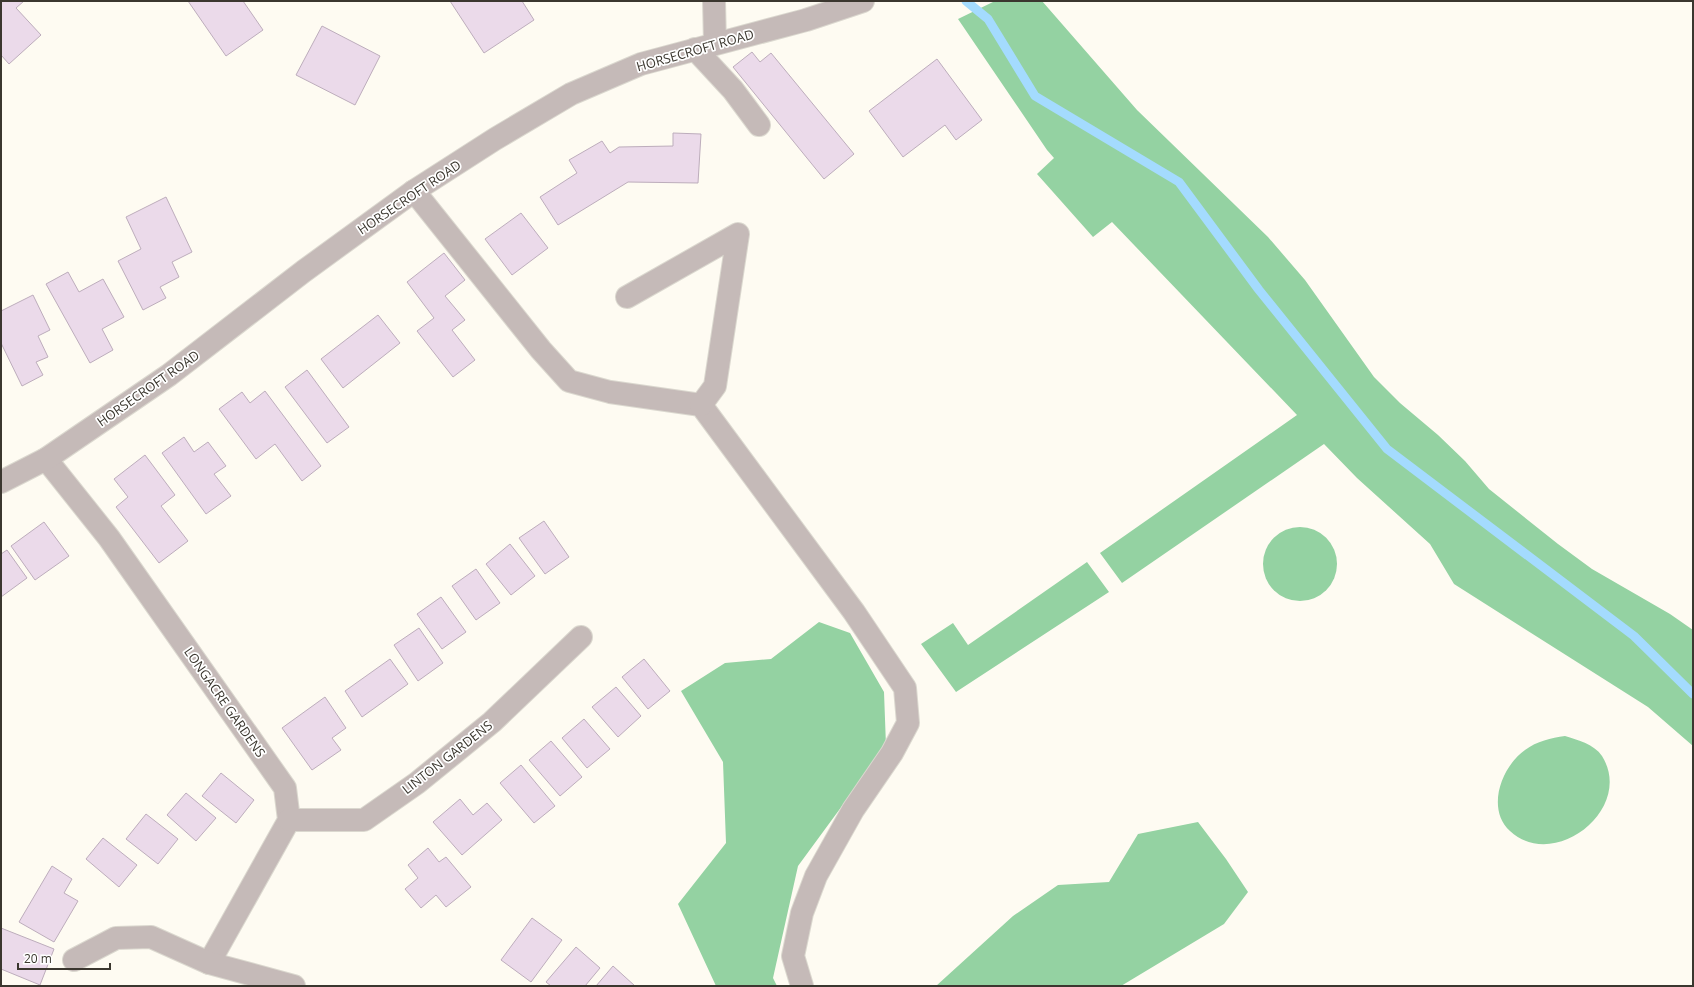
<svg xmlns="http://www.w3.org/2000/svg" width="1694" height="987" font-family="'Open Sans',sans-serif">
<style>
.forest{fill:#94d2a2}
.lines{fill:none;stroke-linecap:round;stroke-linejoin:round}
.stream{stroke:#a4dbfe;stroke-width:9}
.building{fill:#ebdaea;stroke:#bdadbc}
.minor-casing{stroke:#dbd8cf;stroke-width:24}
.minor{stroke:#c5bab8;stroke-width:22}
.labels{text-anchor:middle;stroke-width:3.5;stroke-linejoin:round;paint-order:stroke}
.street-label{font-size:13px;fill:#3b372f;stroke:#fff}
</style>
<rect width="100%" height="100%" fill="#fefbf2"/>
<g class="forest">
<path d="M995 1H1042L1137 110 1268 237 1305 280 1374 377 1400 403 1438 435 1465 461 1489 489 1558 544 1592 569 1670 614 1693 630V746L1648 707 1454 584 1430 544 1357 478 1324 444 1122 583 1100 553 1297 415 1112 222 1093 237 1037 174 1054 158 1047 150 958 19Z"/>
<circle cx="1300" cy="564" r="37"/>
<path d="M1087 562 1109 592 956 692 921 644 953 623 968 645Z"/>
<path d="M819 622 850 633 884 692 886 746 798 866 773 978 777 986H716L678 904 726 843 723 762 681 691 725 663 771 659Z"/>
<path d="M1565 736C1578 740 1594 744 1602 756 1635 809 1554 872 1510 831 1486 809 1501 767 1525 750 1537 741 1551 738 1565 736Z"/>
<path d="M1198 822 1226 859 1248 892 1224 924 1121 986H936L1013 916 1058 885 1109 882 1138 834Z"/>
</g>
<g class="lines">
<path class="stream" d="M966 1 988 19 1035 96 1179 182 1259 290 1387 449 1634 636 1693 694"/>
</g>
<g class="building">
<path d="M1 1H24L16 8 41 35 9 64 1 55Z"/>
<path d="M188 1H243L263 30 226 56Z"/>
<path d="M450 1H522L534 20 484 53Z"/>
<path d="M322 26 380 56 355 105 296 75Z"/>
<path d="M752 52 760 62 771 53 854 154 824 179 733 67Z"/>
<path d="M937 59 982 120 956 140 945 125 903 157 869 111Z"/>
<path d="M673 133 701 134 698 183 628 182 558 225 540 197 577 173 569 160 602 141 610 153 619 147 673 146Z"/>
<path d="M166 197 192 252 172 262 179 277 160 287 166 298 143 310 118 261 141 249 126 217Z"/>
<path d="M521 213 548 248 512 275 485 239Z"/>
<path d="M444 253 465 280 445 296 465 320 452 330 475 360 453 377 417 331 434 318 407 282Z"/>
<path d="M68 272 79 292 103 279 124 317 102 329 113 350 90 363 46 284Z"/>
<path d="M33 295 50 330 38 336 48 357 36 362 43 375 22 386 1 343V311Z"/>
<path d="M378 315 400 343 343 388 321 359Z"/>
<path d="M307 370 349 427 327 443 285 387Z"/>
<path d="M265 391 321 466 302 481 275 444 256 459 219 409 242 392 250 403Z"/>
<path d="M184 437 194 452 208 442 226 466 214 474 231 496 206 514 162 453Z"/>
<path d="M145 455 175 495 161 506 188 541 159 563 116 507 128 497 114 479Z"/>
<path d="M544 521 569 557 545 574 519 538Z"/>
<path d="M44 522 69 556 35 580 11 546Z"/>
<path d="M510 544 535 576 511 595 486 564Z"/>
<path d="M7 550 27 578 1 597V554Z"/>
<path d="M476 569 500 603 476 620 452 586Z"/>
<path d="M441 597 466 632 442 649 417 614Z"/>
<path d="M419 628 443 663 418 681 394 645Z"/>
<path d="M390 659 408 684 362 717 345 691Z"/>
<path d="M644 659 670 691 648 709 622 677Z"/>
<path d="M616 687 641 716 618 737 592 707Z"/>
<path d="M325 697 346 728 332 738 341 750 312 770 282 728Z"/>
<path d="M584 719 610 749 587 768 562 738Z"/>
<path d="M551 741 582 777 560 796 529 760Z"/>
<path d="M521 765 555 806 534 823 500 783Z"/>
<path d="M221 773 254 800 236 823 202 796Z"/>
<path d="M186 793 216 818 196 841 167 815Z"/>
<path d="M460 799 473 815 487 803 502 820 462 855 433 822Z"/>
<path d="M146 814 178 839 158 864 126 839Z"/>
<path d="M103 838 137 865 119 887 86 859Z"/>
<path d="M428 848 439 862 446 857 471 887 446 907 436 895 421 908 405 889 418 878 408 865Z"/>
<path d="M52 866 72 879 64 893 78 901 54 942 19 922Z"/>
<path d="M532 918 562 940 531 982 501 960Z"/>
<path d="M1 928 54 949 40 985 1 969Z"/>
<path d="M576 947 600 968 585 986H551L546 982Z"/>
<path d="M613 966 635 986H596Z"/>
</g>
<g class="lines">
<g class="minor-casing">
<g id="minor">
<path d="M714 1 715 43"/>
<path d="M695 49 733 90 759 125"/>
<path d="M414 191 541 350 569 381 610 392 701 405 854 612 905 688 908 723 892 753 853 810 816 876 802 913 793 956 802 986"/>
<path d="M627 297 738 234 715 386 701 405"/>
<path d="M46 459 109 538 285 788 289 820 209 963"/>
<path d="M1 482 46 459 169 375 304 271 414 191 495 139 571 94 641 64 806 20 863 1"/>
<path d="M289 820H364L417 783 492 722 581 637"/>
<path d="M74 960 116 938 151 937 209 963 294 986"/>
</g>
</g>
<use href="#minor" class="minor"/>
</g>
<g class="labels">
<g class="street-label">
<text transform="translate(695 50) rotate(-16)" y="5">HORSECROFT ROAD</text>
<text transform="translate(409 197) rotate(-34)" y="5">HORSECROFT ROAD</text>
<text transform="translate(148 388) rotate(-35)" y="5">HORSECROFT ROAD</text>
<text transform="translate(225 702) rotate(55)" y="5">LONGACRE GARDENS</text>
<text transform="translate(447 757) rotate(-38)" y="5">LINTON GARDENS</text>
</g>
</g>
<rect width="1694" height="987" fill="none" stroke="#3b372f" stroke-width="4"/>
<path d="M18 963v6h92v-6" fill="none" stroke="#3b372f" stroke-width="2"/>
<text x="24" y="963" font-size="12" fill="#3b372f" stroke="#ffffff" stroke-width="3" paint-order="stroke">20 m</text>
</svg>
